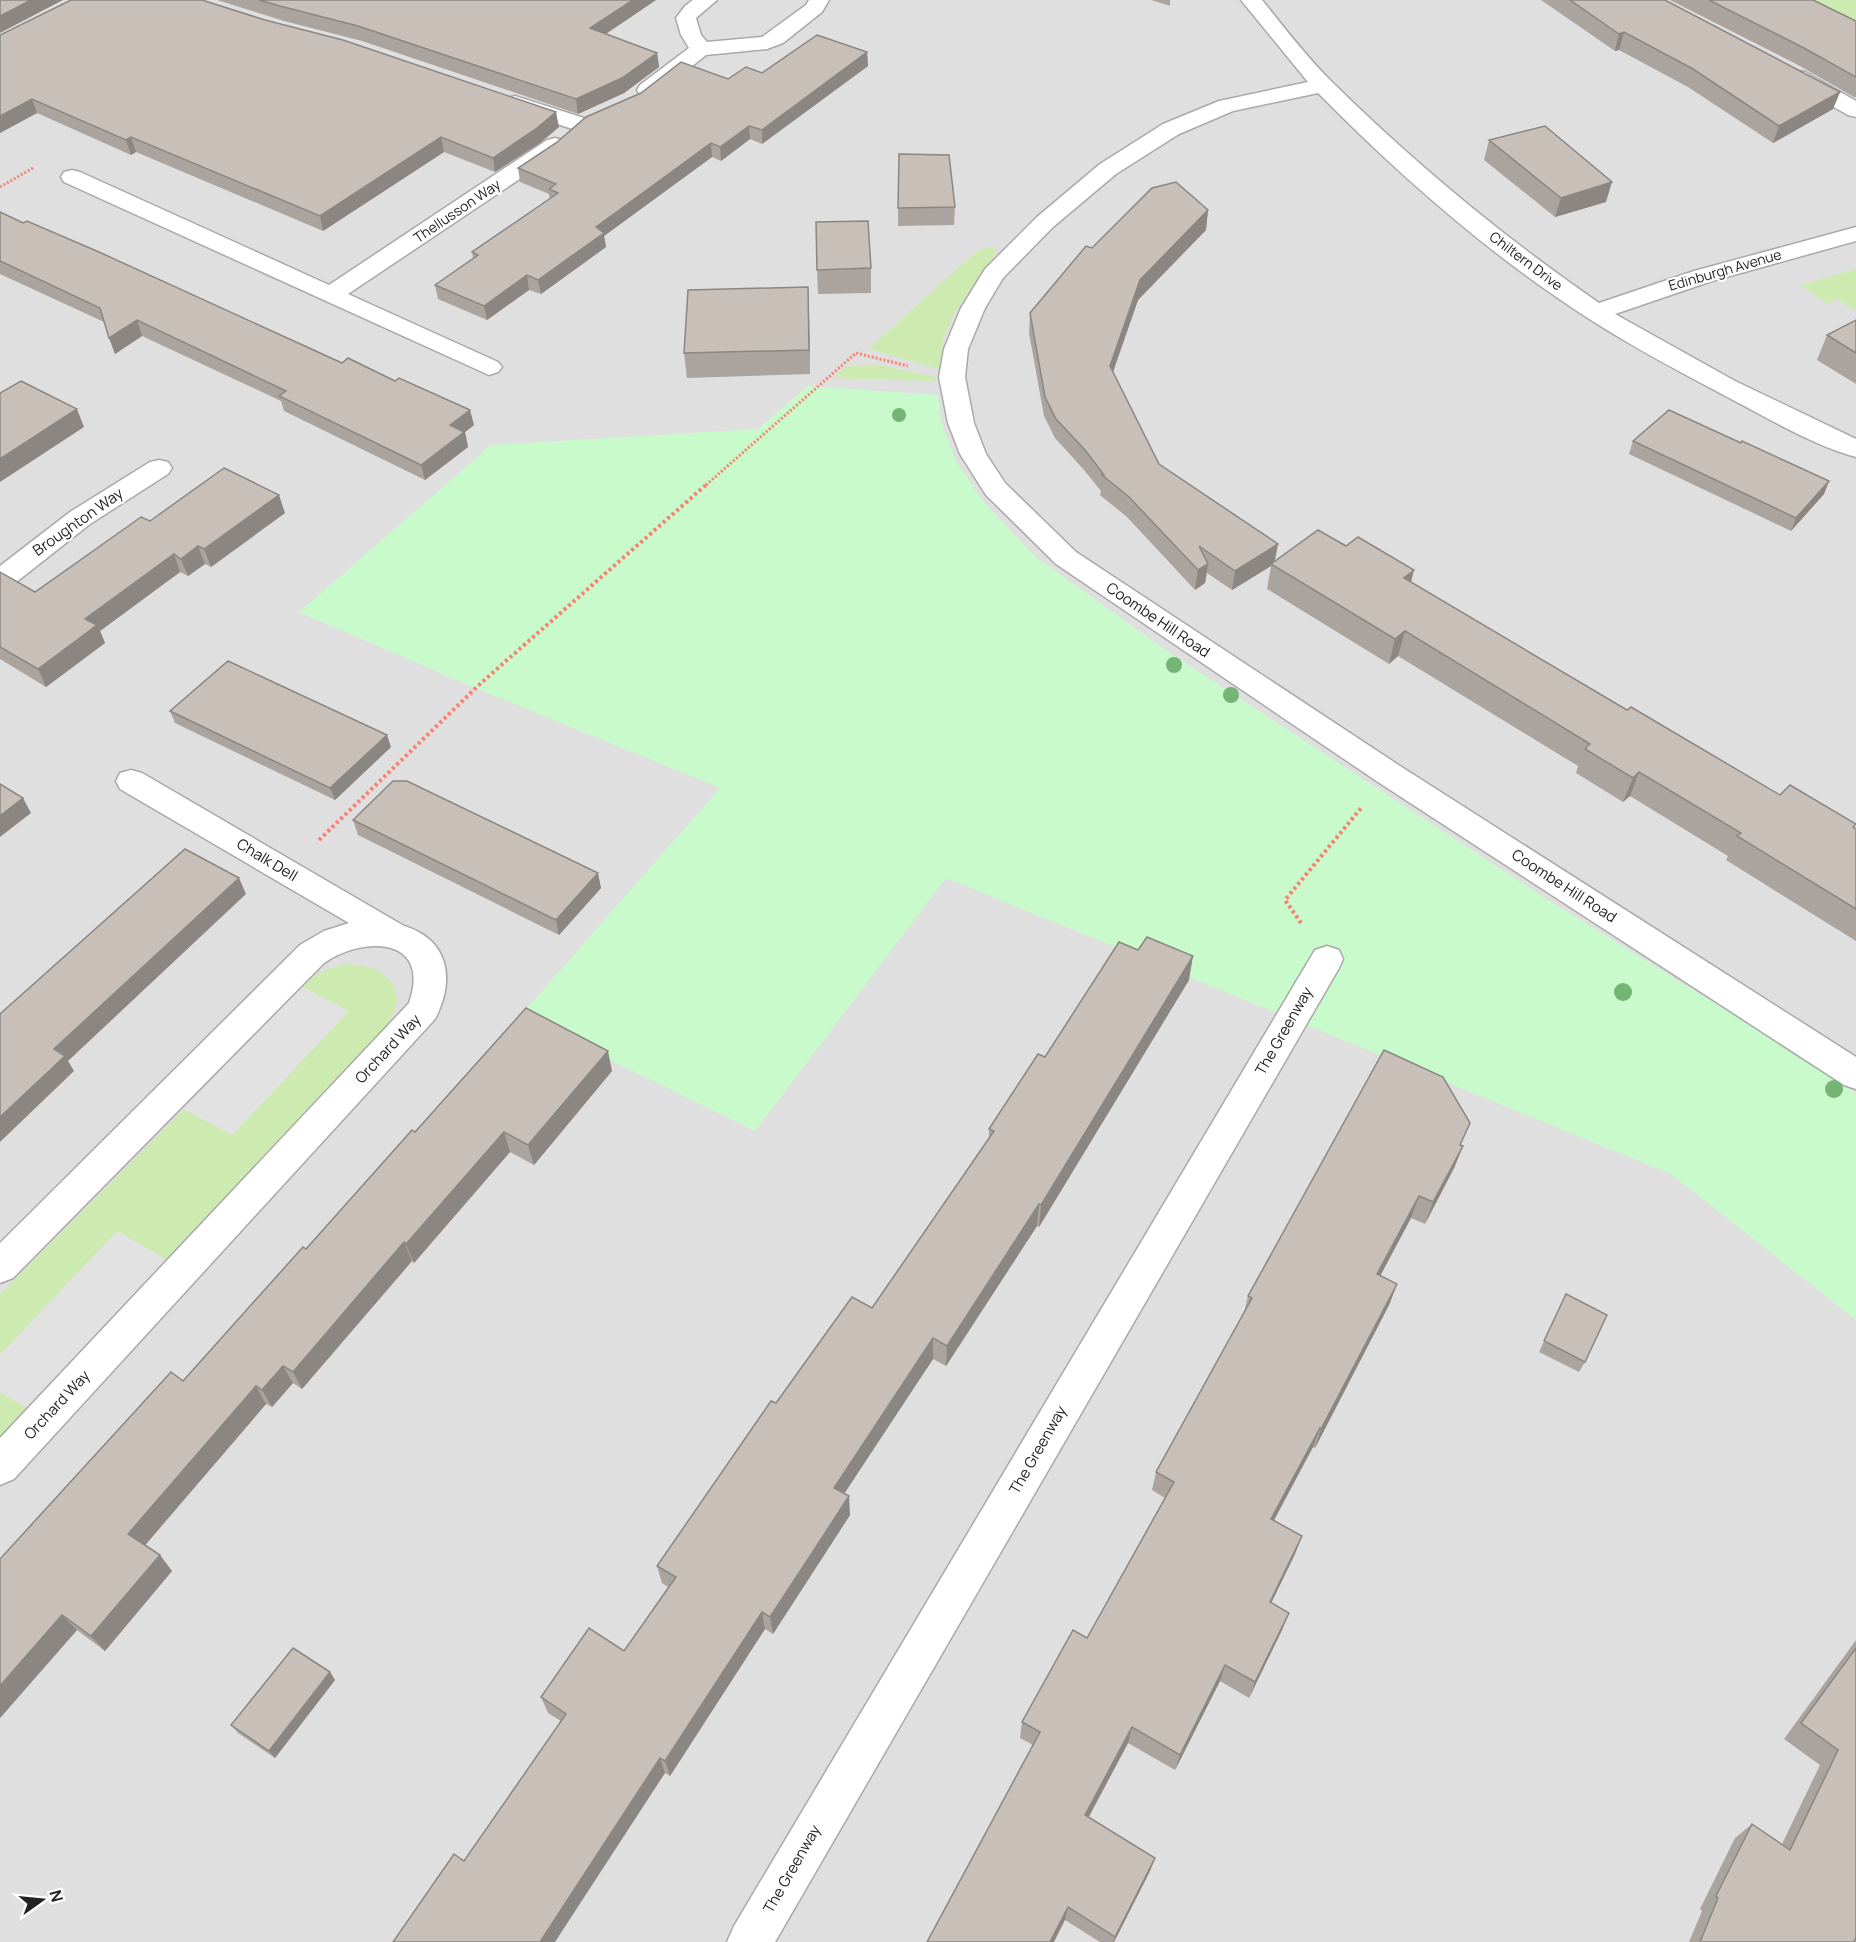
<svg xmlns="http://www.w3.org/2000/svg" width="1856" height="1942" font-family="Manrope,sans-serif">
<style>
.residential{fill:#e0dfdf}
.grass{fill:#cdebb0}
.park{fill:#c8facc}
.parking{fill:#e2e2e2}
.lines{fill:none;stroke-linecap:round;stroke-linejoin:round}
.street-casing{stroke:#a9a9a9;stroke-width:3}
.path-far1{stroke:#fa8072;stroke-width:3;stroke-dasharray:2 2;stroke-linecap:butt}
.path{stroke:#fa8072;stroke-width:4;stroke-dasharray:3 3;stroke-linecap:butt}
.street{fill:#fff;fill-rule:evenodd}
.tree{fill:#74b475}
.wall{fill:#aba49e}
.shaded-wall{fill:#8b8681}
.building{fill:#c7bfb8;stroke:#8b8681;stroke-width:1.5}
.labels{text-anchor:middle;stroke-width:4.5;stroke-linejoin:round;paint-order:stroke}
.far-street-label{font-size:14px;fill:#222;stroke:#fff}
.street-label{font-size:15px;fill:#222;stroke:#fff}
</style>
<rect width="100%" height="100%" fill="#f2efe9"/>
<rect class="residential" x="0" y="0" width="1856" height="1942"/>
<g class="grass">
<path d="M1771 0H1856V41Z"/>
<path d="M988 247 998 250 955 312 944 337 939 369 868 349 976 252Z"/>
<path d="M1856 269V311L1837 299 1828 304 1800 285Z"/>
<path d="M879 365 932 376 937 379 936 381 832 378 847 366Z"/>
<path d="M346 964C387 965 413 989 385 1028L167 1260 117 1231 0 1355V1294L184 1109 232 1135 348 1011 301 986C315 974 327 968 346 964Z"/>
<path d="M0 1392 30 1410 0 1442Z"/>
</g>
<path class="park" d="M808 386 938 395 941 422 956 461 985 504 1036 557 1164 649 1548 900 1837 1079 1856 1094V1320L1671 1174 946 878 755 1131 520 1016 720 788 466 684 299 612 491 445 758 429Z"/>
<g class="parking">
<path d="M301 986 349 1011 232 1135 184 1109Z"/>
<path d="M117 1231 167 1260 30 1410 0 1392V1355Z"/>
</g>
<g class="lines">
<g class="street-casing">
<g id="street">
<path d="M693 0H717L696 18 701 35 707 42 762 37 806 5 809 0H829L822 12 783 43 767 49 706 55 656 95 648 96 640 95 637 90 640 85 689 48 681 35 676 18 685 6Z"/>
<path d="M1241 0H1262C1284 27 1305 55 1330 80 1413 162 1502 236 1599 303L1694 271 1856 227V241L1712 281 1615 314 1735 381 1856 439V457C1817 447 1769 419 1733 400 1686 375 1638 350 1594 322 1493 258 1401 177 1318 93L1233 111 1179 134 1116 174 1053 227 1003 278 985 308 968 349 965 377 974 423 986 454 1005 483 1076 552 1400 766 1856 1057V1089L1844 1085 1378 782 1056 564 986 495 960 454 948 423 939 377 944 349 961 308 985 269 1037 217 1100 164 1163 124 1219 101 1308 82Z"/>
<path d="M1797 71 1805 72 1856 101V117L1848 115 1789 82 1786 77 1789 72Z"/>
<path d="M515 96 587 119 590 124 587 129 579 131 507 108 504 103 507 98Z"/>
<path d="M555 138 563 140 566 145 563 150 348 294 498 362 502 367 498 372 489 375 64 182 61 177 64 172 72 170 80 172 329 285 547 140Z"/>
<path d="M159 460 168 462 172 468 168 474 90 524 10 587 0 589V566L70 512 150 462Z"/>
<path d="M131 770 142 773 404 926C450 940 455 981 435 1019L14 1479 0 1485V1438L409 1003C432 937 364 935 324 963L13 1278 0 1283V1243L300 945 324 931 349 923 120 789 116 781 120 773Z"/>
<path d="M1327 946 1339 950 1343 959 1339 968 775 1942H727L734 1926 1315 950Z"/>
</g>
</g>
<g class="path-far1">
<path d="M0 187 33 168"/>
<path d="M706 485 856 353 908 366"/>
</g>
<g class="path">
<path d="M319 840 481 683 707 484"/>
<path d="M1301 923 1285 900 1362 807"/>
</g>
<use href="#street" class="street"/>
</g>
<g class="tree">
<circle cx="899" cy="415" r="7"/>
<circle cx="1174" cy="665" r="8"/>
<circle cx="1231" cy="695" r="8"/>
<circle cx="1623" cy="992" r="9"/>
<circle cx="1834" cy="1089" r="9"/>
</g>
<g class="wall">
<path d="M217 0H656L606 34 657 53 659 67 624 93 578 114 362 41 284 21Z"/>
<path d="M1151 0H1170V6Z"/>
<path d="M1541 0H1665L1840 92 1833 109 1773 143 1688 87 1619 50 1615 51Z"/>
<path d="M1670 0H1813L1856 21V97H1854L1798 65Z"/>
<path d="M0 35 559 127 540 143 495 172 444 152 323 231 136 152 131 155 37 113 0 133Z"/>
<path d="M867 52 868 66 762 144 750 139 721 161 712 157 604 236 606 247 541 294 529 290 487 320 438 299 435 285 473 258 472 252 550 199 549 194 520 182 518 168 728 79Z"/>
<path d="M1489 140 1606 202 1555 217 1484 160Z"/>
<path d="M955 207 954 225 898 226V208Z"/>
<path d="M1208 210 1206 230 1138 300 1113 372 1159 464 1278 544 1275 561 1346 546 1411 583 1627 710 1780 795 1856 829V941L1726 860 1728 856 1630 796 1623 802 1576 773 1578 766 1398 656 1389 664 1267 589 1271 566 1232 590 1207 573 1205 583 1195 590 1127 517 1100 495 1101 491 1084 470 1055 438 1044 416 1029 333 1030 313 1092 248Z"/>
<path d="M0 212 474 425 465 432 468 447 425 480 284 411 281 401 142 336 115 354 104 322 0 274Z"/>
<path d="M871 268V293L818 294 817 270Z"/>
<path d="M808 287 810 374 687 378 684 353Z"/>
<path d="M1856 320V384L1817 360 1827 335Z"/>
<path d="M1633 441 1741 443 1829 481 1824 494 1791 531 1629 454Z"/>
<path d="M285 513 211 567 205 564 188 576 180 572 100 631 105 643 46 687 0 659V572L35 592 150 521Z"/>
<path d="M170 711 391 747 335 800 175 723Z"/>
<path d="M353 820 601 888 559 935 358 835Z"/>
<path d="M1189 980 1039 1227 1037 1226 946 1366 933 1359 844 1494 850 1515 773 1634 765 1629 670 1776 665 1773 464 1861 561 1721 548 1713 541 1697 624 1651 668 1587 662 1583 657 1566 776 1403 872 1308 989 1139V1129L1045 1057Z"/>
<path d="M612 1071 534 1165 510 1152 414 1263 412 1261 302 1389 293 1383 272 1407 266 1404 145 1545 172 1571 105 1651 77 1630 0 1718 183 1381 415 1132Z"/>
<path d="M1461 1146H1463L1454 1168 1425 1224 1411 1218 1380 1276 1397 1284 1389 1305 1315 1448 1313 1447 1274 1520 1295 1554 1271 1603 1282 1630 1249 1698 1220 1681 1175 1770 1128 1743 1089 1817 1155 1858 1150 1871 1114 1942H1100L1065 1920 1033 1745 1020 1738 1022 1722 1087 1638 1165 1498 1152 1490 1156 1472 1244 1313 1248 1296Z"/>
<path d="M1561 1305 1585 1362 1579 1372 1539 1352Z"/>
<path d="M1856 1640V1942H1689L1702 1911 1700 1909 1735 1838 1752 1824 1782 1844 1820 1765 1784 1739Z"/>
<path d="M330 1672 335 1680 275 1758 238 1733 231 1725Z"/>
</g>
<g class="shaded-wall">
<path d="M31 0H63L0 33V16Z"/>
<path d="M633 0H656L592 43 590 28Z"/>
<path d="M1624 32 1619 50 1615 51 1619 34Z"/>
<path d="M867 52 868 66 762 144V130Z"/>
<path d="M657 53 659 67 624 93 578 114 576 99Z"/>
<path d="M1840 92 1833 109 1773 143 1779 126Z"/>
<path d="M32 99 37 113 0 133V116Z"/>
<path d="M556 112 559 127 540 143 495 172 493 158Z"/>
<path d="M749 126 750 139 721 161 720 147Z"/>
<path d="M131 137 136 152 131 155 126 140Z"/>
<path d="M441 137 444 152 323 231 320 216Z"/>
<path d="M711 143 712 157 604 236 606 247 541 294 538 280 596 227Z"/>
<path d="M1612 182 1606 202 1555 217 1561 198Z"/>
<path d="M1208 210 1206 230 1138 300 1108 386 1110 366 1140 280Z"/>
<path d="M527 275 529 290 487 320 484 306Z"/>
<path d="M808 287 809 312 810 374 809 350Z"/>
<path d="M137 320 142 336 115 354 109 338Z"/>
<path d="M77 409 84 427 0 482V459Z"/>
<path d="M470 410 474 425 465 432 468 447 425 480 421 465 450 425Z"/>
<path d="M1829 481 1824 494 1791 531 1796 518Z"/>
<path d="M279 495 285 513 211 567 204 549Z"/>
<path d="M1278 544 1274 563 1271 564V566L1232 590 1235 571Z"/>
<path d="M198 546 205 564 188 576 181 559Z"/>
<path d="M174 554 180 572 100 631 105 643 46 687 38 669 85 619Z"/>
<path d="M1208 564 1205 583 1195 590 1198 570Z"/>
<path d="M1414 570 1408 595 1404 578Z"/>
<path d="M1405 631 1398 656 1389 664 1395 639Z"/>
<path d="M387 735 391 747 335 800 330 788Z"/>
<path d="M1639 772 1630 796 1623 802 1633 778Z"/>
<path d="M23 798 31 813 0 837V816Z"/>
<path d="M598 873 601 888 559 935 556 920Z"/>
<path d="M239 878 246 894 68 1061 74 1071 0 1142V1117L54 1049Z"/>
<path d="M1193 956 1189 980 1039 1227 1041 1205Z"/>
<path d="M608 1051 612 1071 534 1165 528 1145Z"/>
<path d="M504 1132 510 1152 414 1263 406 1244Z"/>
<path d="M1463 1146 1454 1168 1425 1224 1433 1202Z"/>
<path d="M1419 1196 1411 1218 1370 1295 1377 1274Z"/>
<path d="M1039 1204 1037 1226 946 1366 947 1346Z"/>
<path d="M404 1242 412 1261 302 1389 293 1372Z"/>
<path d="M1397 1284 1389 1305 1315 1448 1321 1429Z"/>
<path d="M933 1338V1359L836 1506 834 1488Z"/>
<path d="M283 1366 293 1383 272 1407 262 1390Z"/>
<path d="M256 1386 266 1404 141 1550 128 1534Z"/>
<path d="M1320 1428 1313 1447 1265 1537 1271 1519Z"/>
<path d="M849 1496 850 1515 773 1634 770 1617Z"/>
<path d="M1302 1536 1295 1554 1263 1620 1270 1602Z"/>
<path d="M160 1555 172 1571 105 1651 91 1636Z"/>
<path d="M762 1612 765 1629 670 1776 665 1761Z"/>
<path d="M1289 1613 1282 1630 1249 1698 1255 1682Z"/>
<path d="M62 1615 77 1630 0 1718V1686Z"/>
<path d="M1225 1665 1220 1681 1175 1770 1180 1755Z"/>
<path d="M330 1672 335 1680 275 1758 269 1751Z"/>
<path d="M1132 1727 1128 1743 1082 1829 1085 1815Z"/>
<path d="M660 1758 665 1773 555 1942H540Z"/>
<path d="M1155 1858 1150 1871 1114 1942H1113L1115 1937Z"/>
<path d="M1068 1907 1065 1920 1054 1942H1050Z"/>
</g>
<g class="building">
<path d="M0 0H31L0 16Z"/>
<path d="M71 0H202L265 20 343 40 556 112 537 128 493 158 441 137 320 216 131 137 126 140 32 99 0 116V35Z"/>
<path d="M259 0H633L590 28 657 53 622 78 576 99 358 26 280 6Z"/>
<path d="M1570 0H1665L1840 92 1779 126 1693 69 1624 32 1619 34Z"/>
<path d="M1709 0H1813L1856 21V77L1804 48Z"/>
<path d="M817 35 867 52 762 130 749 126 720 147 711 143 596 227 604 233 538 280 527 275 484 306 435 285 478 255 472 252 558 193 549 189 556 184 518 168 556 143 586 117 641 93 681 62 728 79 746 67 762 73Z"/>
<path d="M1545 126 1612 182 1561 198 1489 140Z"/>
<path d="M899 154 949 155 955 207 898 208Z"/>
<path d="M1176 182 1208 210 1140 280 1110 366 1159 464 1278 544 1235 571 1199 546 1208 564 1198 570 1129 497 1102 475H1104L1085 450 1056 419 1045 397 1030 313 1086 246 1092 248 1152 188Z"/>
<path d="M0 212 23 223 27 221 99 252 342 363 348 358 395 381 399 378 470 410 450 425 464 432 421 465 279 396 286 391 137 320 109 338 100 308 0 261Z"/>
<path d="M868 221 871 268 817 270 816 222Z"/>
<path d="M808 287 809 350 684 353 688 290Z"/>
<path d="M1856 320V353L1827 335Z"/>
<path d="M21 381 77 409 0 459V393Z"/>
<path d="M1669 410 1741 443 1742 441 1829 481 1796 518 1633 441Z"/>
<path d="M224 468 279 495 204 549 198 546 181 559 174 554 85 619 97 625 38 669 0 647V572L35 592 141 517 150 521Z"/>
<path d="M1318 530 1346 546 1358 537 1414 570 1404 578 1627 710 1631 707 1780 795 1790 785 1856 824 1853 827 1856 829V909L1737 836 1741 833 1639 772 1633 778 1585 749 1590 744 1405 631 1395 639 1271 564Z"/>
<path d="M228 661 387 735 330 788 170 711Z"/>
<path d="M393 781H407L598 873 556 920 353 820Z"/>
<path d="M0 784 23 798 0 816Z"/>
<path d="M185 849 239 878 54 1049 65 1056 0 1117V1014Z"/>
<path d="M1147 937 1193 956 1041 1205 1039 1204 947 1346 933 1338 834 1488 849 1496 812 1553 770 1617 762 1612 665 1761 660 1758 540 1942H393L454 1854 464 1861 566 1714 541 1697 589 1628 624 1651 676 1577 657 1566 771 1401 776 1403 852 1297 872 1308 994 1131 989 1129 1038 1054 1045 1057 1119 942 1138 950Z"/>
<path d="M526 1008 608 1051 528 1145 504 1132 406 1244 404 1242 293 1372 283 1366 262 1390 256 1386 128 1534 160 1555 91 1636 62 1615 0 1686V1559L171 1372 183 1381 303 1247 306 1249 412 1130 415 1132Z"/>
<path d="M1384 1050 1443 1077 1470 1123 1460 1145 1463 1146 1433 1202 1419 1196 1377 1274 1397 1284 1321 1429 1320 1428 1271 1519 1302 1536 1270 1602 1289 1613 1255 1682 1225 1665 1180 1755 1132 1727 1085 1815 1155 1858 1115 1937 1068 1907 1050 1942H927L1040 1732 1022 1722 1073 1630 1087 1638 1174 1482 1156 1472 1252 1298 1248 1296Z"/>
<path d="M1566 1294 1607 1315 1585 1362 1544 1341Z"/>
<path d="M293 1648 330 1672 269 1751 231 1725Z"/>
<path d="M1856 1648V1937L1854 1942H1700L1718 1898 1716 1896 1752 1824 1790 1850 1838 1750 1801 1723Z"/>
</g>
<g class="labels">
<g class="far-street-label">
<text transform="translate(457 211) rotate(-34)" y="5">Thellusson Way</text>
<text transform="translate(1526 261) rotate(37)" y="5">Chiltern Drive</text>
<text transform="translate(1725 270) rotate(-16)" y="5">Edinburgh Avenue</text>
</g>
<g class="street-label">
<text transform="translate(78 522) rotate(-35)" y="5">Broughton Way</text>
<text transform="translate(1158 620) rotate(34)" y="5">Coombe Hill Road</text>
<text transform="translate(267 860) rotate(31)" y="5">Chalk Dell</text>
<text transform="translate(1564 886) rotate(33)" y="5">Coombe Hill Road</text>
<text transform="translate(1284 1031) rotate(-60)" y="5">The Greenway</text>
<text transform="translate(388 1049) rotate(-47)" y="5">Orchard Way</text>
<text transform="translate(57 1405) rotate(-47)" y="5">Orchard Way</text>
<text transform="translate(1038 1450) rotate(-60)" y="5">The Greenway</text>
<text transform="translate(792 1869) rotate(-60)" y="5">The Greenway</text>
</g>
</g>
<g transform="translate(42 1900) rotate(75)" stroke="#ffffff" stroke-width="4.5" paint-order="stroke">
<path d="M0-4.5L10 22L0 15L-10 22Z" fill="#222222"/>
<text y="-9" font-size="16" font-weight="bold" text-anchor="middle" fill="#222222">N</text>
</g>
</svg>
